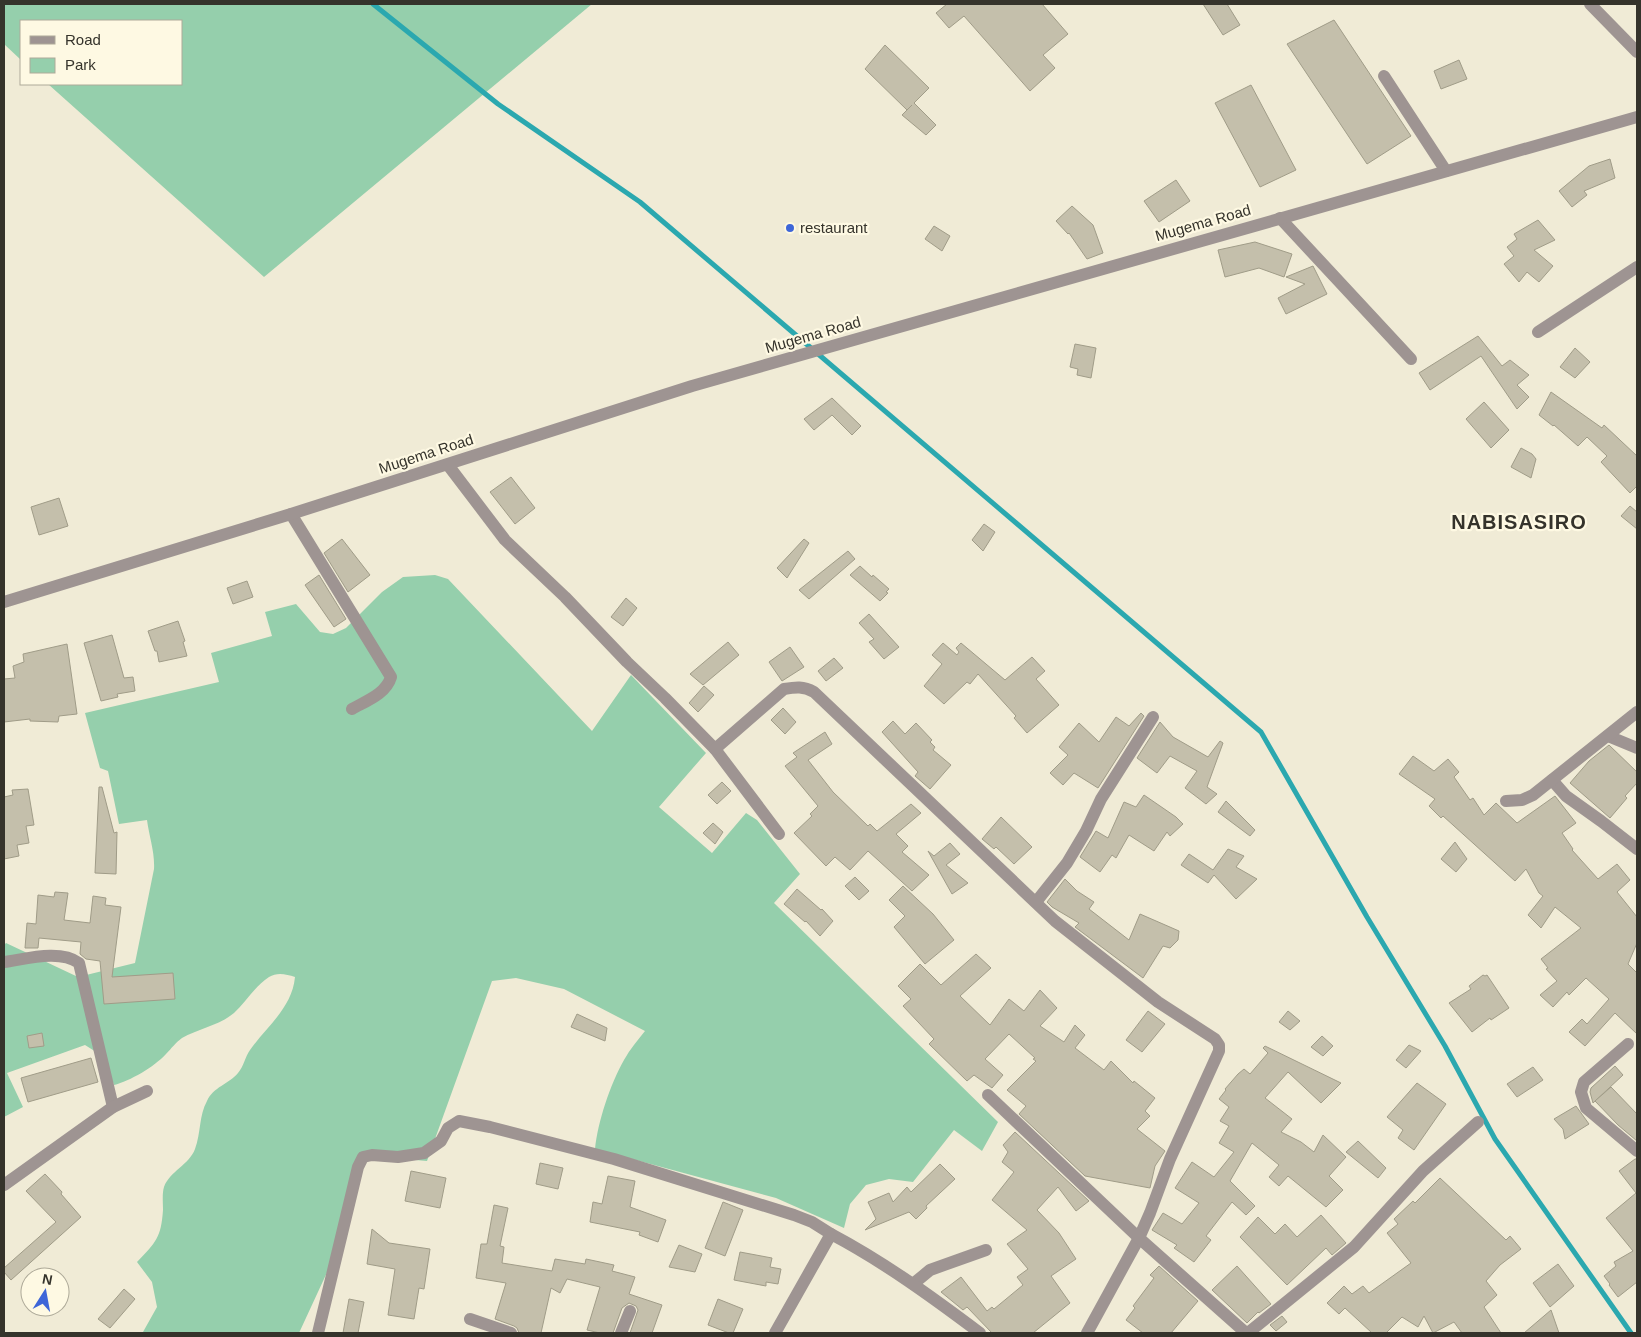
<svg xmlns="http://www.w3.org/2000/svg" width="1641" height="1337" font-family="Helvetica,sans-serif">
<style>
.green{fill:#95cfac}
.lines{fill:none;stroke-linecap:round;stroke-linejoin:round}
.stream{stroke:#2ba8af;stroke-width:5}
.building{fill:#c4bfab;stroke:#a09c88}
.minor{stroke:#9e9492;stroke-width:12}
.poi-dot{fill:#3e66d8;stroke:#fef9e3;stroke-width:2}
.labels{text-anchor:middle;stroke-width:4.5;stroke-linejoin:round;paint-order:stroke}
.street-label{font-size:15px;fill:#35332b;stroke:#fef9e3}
.poi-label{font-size:15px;fill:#35332b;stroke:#fef9e3;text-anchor:start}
.district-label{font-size:20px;font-weight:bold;letter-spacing:1px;fill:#35332b;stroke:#fef9e3}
</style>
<rect width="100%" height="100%" fill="#f0ebd6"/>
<g class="green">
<path d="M4 4H592L264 277 48 84H181V21H21V60L4 44Z"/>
<path d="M435 575 448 579 592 731 631 675 706 753 659 807 712 853 746 813 757 820 800 874 774 903 998 1122 982 1151 954 1130 913 1182 889 1179 866 1185 850 1204 844 1228 776 1198 595 1149C598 1121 610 1085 624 1060 630 1049 638 1040 645 1031L564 989 516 978 492 981 427 1161 369 1156 354 1177 336 1253 299 1333H138L143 1332 157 1307 152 1282 137 1262C156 1242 161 1238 163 1210 163 1203 162 1193 164 1187 170 1171 189 1165 195 1149 201 1133 199 1115 207 1101 213 1087 229 1084 238 1073 244 1066 245 1057 250 1050 267 1026 292 1008 295 977 286 974 277 972 269 977 255 986 246 1002 234 1013 220 1025 198 1029 182 1038 175 1043 172 1048 166 1054 154 1067 130 1081 114 1085L104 1057 85 1045 7 1073 23 1107 4 1117V945L6 943 78 977 135 963 154 869C155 852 149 836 147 820L119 824 108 771 100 768 85 713 219 682 211 653 272 636 265 612 296 604 320 632 333 634 346 628 382 592 403 577Z"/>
</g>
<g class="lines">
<path class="stream" d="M373 4 498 104 640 202 1261 732 1367 917 1445 1046 1495 1139 1631 1333"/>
</g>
<g class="building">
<path d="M947 4H1042L1068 34 1043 55 1055 68 1030 91 964 16 949 28 936 13Z"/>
<path d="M1203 4H1227L1240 25 1223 35Z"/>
<path d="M1334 20 1411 136 1367 164 1287 44Z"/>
<path d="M885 45 929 88 914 103 936 125 926 135 902 115 912 105 907 110 865 69Z"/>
<path d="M1459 60 1467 79 1441 89 1434 71Z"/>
<path d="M1251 85 1296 170 1260 187 1215 103Z"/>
<path d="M1610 159 1615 178 1584 191 1587 195 1572 207 1559 191 1589 166Z"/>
<path d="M1176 180 1190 201 1159 222 1144 201Z"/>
<path d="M1072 206 1093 225 1103 253 1087 259 1069 233 1068 234 1056 221Z"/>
<path d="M1538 220 1555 240 1534 250 1553 266 1539 282 1527 272 1519 282 1504 264 1514 256 1507 247 1517 239 1514 234Z"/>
<path d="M934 226 950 236 942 251 925 239Z"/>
<path d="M1255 242 1292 254 1284 277 1259 268 1225 277 1218 250Z"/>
<path d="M1313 266 1327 294 1286 314 1278 298 1305 284 1286 277Z"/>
<path d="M1478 336 1502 366 1510 360 1529 375 1517 385 1529 397 1517 409 1481 356 1430 390 1419 373Z"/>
<path d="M1075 344 1096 348 1091 378 1077 375 1078 369 1070 367Z"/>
<path d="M1575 348 1590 362 1575 378 1560 367Z"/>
<path d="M1551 392 1602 428 1604 425 1637 456V486L1630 493 1601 462 1607 456 1587 437 1578 446 1554 425 1553 426 1539 415Z"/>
<path d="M832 398 861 426 852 435 832 415 814 430 804 419Z"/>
<path d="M1484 402 1509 430 1491 448 1466 419Z"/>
<path d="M1521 448 1532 454 1536 459 1531 478 1511 467Z"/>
<path d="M511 477 535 508 515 524 490 492Z"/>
<path d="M59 498 68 526 39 535 31 507Z"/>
<path d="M1630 506 1637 512V529L1621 516Z"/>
<path d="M984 524 995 532 983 551 972 540Z"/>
<path d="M342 539 370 575 348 592 324 553Z"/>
<path d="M804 539 809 543 787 578 777 568Z"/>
<path d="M848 551 855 559 809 599 799 590Z"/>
<path d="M860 566 872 577 873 575 889 589 886 592 888 593 880 601 850 575Z"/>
<path d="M319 575 346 619 334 627 305 585Z"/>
<path d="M247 581 253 597 233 604 227 588Z"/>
<path d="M626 598 637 608 623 626 611 617Z"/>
<path d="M869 614 899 647 884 659 869 642 874 639 859 623Z"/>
<path d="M178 621 185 641 183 642 187 656 159 662 157 651H155L148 631Z"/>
<path d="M112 635 124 678 133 677 135 691 117 694 118 697 101 701 84 643Z"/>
<path d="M728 642 739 655 703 685 690 674Z"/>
<path d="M943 643 957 655 959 652 956 648 961 643 1005 680 1032 657 1045 671 1036 679 1059 705 1027 733 1014 718 1016 716 978 674 970 684 967 682 944 704 924 686 942 664 932 655Z"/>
<path d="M67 644 77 714 59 716 58 722 30 721V719L4 722V679L15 678 13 666 24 662 23 654Z"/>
<path d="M790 647 804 667 782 681 769 662Z"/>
<path d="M834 658 843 668 826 681 818 671Z"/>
<path d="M704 686 714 695 698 712 689 703Z"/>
<path d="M783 708 796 722 785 734 771 720Z"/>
<path d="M1141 713 1144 716 1098 788 1074 773 1063 785 1050 773 1068 755 1059 747 1079 723 1099 742 1116 717 1129 726Z"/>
<path d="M893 721 905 734 916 723 932 740 930 742 935 747 933 750 951 765 930 789 915 776 918 772 882 732Z"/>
<path d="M1160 722 1173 737 1208 757 1220 741 1223 743 1207 787 1217 794 1206 804 1185 788 1197 771 1170 756 1157 773 1137 758Z"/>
<path d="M825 732 832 744 808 760 833 792 868 826 870 824 877 831 911 804 921 813 896 834 908 846 902 852 929 875 912 891 868 851 850 870 835 857 826 866 794 833 812 816 810 814 818 806 785 766 797 757 793 753Z"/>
<path d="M1609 745 1637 772V783L1625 796 1627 798 1610 818 1570 783 1589 761Z"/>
<path d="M1413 756 1434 771 1448 759 1459 772 1454 777 1470 800 1473 798 1484 815 1496 803 1517 823 1555 796 1576 823 1562 833 1573 849 1572 850 1598 879 1617 864 1630 880 1617 892 1637 917V943L1628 964 1637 973V1034L1615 1013 1585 1046 1569 1032 1582 1019 1587 1024 1609 999 1586 978 1569 995 1567 992 1553 1007 1540 995 1557 981 1546 969 1548 968 1541 959 1581 928 1555 907 1541 928 1528 915 1543 896 1539 893 1526 869 1515 881 1443 816 1441 818 1429 806 1435 799 1399 774Z"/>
<path d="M722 782 731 791 717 804 708 795Z"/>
<path d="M99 787H102L114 833 117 832 116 874 95 873Z"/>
<path d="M28 789 34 825 26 826 29 843 17 845 19 856 4 859V797L13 795 12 790Z"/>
<path d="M1144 795 1176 817 1183 824 1170 836 1167 832 1154 851 1129 835 1116 858 1112 855 1100 872 1080 857 1096 831 1108 838 1124 802 1136 807Z"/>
<path d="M1226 801 1255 830 1250 836 1218 812Z"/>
<path d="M1001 817 1032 847 1014 864 996 847 994 849 982 839Z"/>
<path d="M713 823 723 832 715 844 703 833Z"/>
<path d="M1455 842 1467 859 1456 872 1441 859Z"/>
<path d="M950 843 960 854 946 865 968 883 952 894 928 851 934 856Z"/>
<path d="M1228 849 1244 856 1236 867 1257 879 1236 899 1214 875 1208 883 1181 865 1189 854 1213 870Z"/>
<path d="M855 877 869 891 859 900 845 886Z"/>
<path d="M1065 879 1077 891 1094 902 1089 909 1129 940 1140 914 1179 931 1178 940 1170 948 1163 946 1143 978 1075 927 1079 923 1052 907 1047 902Z"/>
<path d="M903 886 933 914 954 940 925 964 894 927 905 916 889 900Z"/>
<path d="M797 889 821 910 822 909 833 921 820 936 806 921 805 922 784 904Z"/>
<path d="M55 892 68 893 64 920 90 923 93 896 106 898 105 905 121 907 112 977 173 973 175 999 104 1004 100 961 86 959 80 954 81 942 39 938 38 948H25L27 923 36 924 38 895 54 897Z"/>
<path d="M976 954 991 968 960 996 990 1025 1009 999 1024 1011 1040 990 1057 1008 1040 1026 1064 1042 1075 1025 1085 1035 1075 1048 1104 1070 1111 1061 1133 1083 1134 1081 1155 1098 1145 1111 1150 1116 1137 1129 1165 1151 1155 1166 1150 1188 1085 1176 1019 1114 1026 1106 1007 1090 1036 1061 1033 1059 1035 1058 1009 1034 985 1059 1003 1075 992 1088 974 1075 967 1081 929 1044 934 1039 903 1006 911 999 898 986 920 964 941 985Z"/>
<path d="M1483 975 1485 976 1487 975 1509 1008 1491 1020 1490 1018 1472 1032 1449 1003 1471 989 1469 986Z"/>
<path d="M1148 1011 1165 1024 1142 1052 1126 1040Z"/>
<path d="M1288 1011 1300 1021 1290 1030 1279 1022Z"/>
<path d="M577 1014 607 1028 605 1041 571 1027Z"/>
<path d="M42 1033 44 1046 29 1048 27 1036Z"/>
<path d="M1322 1036 1333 1046 1323 1056 1311 1047Z"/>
<path d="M1409 1045 1421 1051 1406 1068 1396 1060Z"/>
<path d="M1265 1046 1341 1083 1321 1103 1288 1072 1265 1098 1292 1119 1281 1132 1301 1142 1314 1152 1323 1135 1346 1157 1329 1176 1343 1190 1326 1207 1288 1176 1279 1186 1269 1177 1279 1165 1252 1143 1230 1181 1255 1206 1246 1215 1232 1202 1206 1236 1211 1240 1194 1262 1174 1248 1177 1245 1152 1230 1163 1213 1182 1224 1199 1203 1175 1188 1192 1162 1214 1177 1234 1152 1219 1143 1229 1126 1220 1121 1229 1107 1219 1099 1226 1090 1225 1089 1238 1074 1244 1069 1250 1074 1268 1053 1263 1048Z"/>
<path d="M91 1058 98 1082 28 1102 21 1078Z"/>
<path d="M1615 1066 1623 1075 1593 1103 1590 1092 1591 1088Z"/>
<path d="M1533 1067 1543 1080 1517 1097 1507 1084Z"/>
<path d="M1417 1083 1446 1104 1414 1150 1398 1138 1403 1130 1387 1117Z"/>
<path d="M1611 1087 1637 1114V1141L1618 1125 1595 1101Z"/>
<path d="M1576 1106 1589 1124 1565 1139 1563 1129 1554 1119Z"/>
<path d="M1015 1132 1089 1201 1076 1211 1058 1187 1037 1210 1059 1233 1076 1259 1051 1276 1070 1303 1033 1333H992L967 1307 963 1310 941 1292 961 1277 987 1311 992 1307 994 1309 1023 1285 1017 1277 1028 1269 1007 1244 1027 1230 992 1200 1014 1172 1002 1162 1008 1152 1003 1145Z"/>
<path d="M1358 1141 1386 1168 1378 1178 1346 1152Z"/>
<path d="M1635 1159H1637V1282L1618 1297 1609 1285 1610 1284 1604 1276 1616 1266 1614 1262 1633 1251 1606 1218 1636 1193 1619 1171Z"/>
<path d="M540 1163 563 1168 558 1189 536 1184Z"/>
<path d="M940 1164 955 1179 926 1206 927 1208 916 1219 909 1212 865 1230 876 1219 868 1202 889 1193 893 1202 907 1187 911 1192Z"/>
<path d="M411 1171 446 1178 440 1208 405 1201Z"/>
<path d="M45 1174 62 1192 61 1194 81 1217 11 1280 4 1272V1268L56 1222 26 1191Z"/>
<path d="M608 1176 635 1181 630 1207 666 1220 658 1242 639 1235 640 1232 590 1222 593 1202 602 1204Z"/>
<path d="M1440 1178 1506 1240 1510 1236 1521 1249 1500 1265 1486 1281 1497 1295 1484 1307 1501 1333H1462L1454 1322 1433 1333 1424 1316 1418 1327 1402 1317 1386 1333H1372L1345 1308 1339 1314 1327 1303 1344 1286 1352 1294 1363 1286 1369 1293 1411 1263 1387 1233 1398 1224 1394 1219 1413 1201 1415 1203Z"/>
<path d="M723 1202 743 1210 725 1256 705 1248Z"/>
<path d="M494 1205 508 1208 500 1246 504 1247 502 1263 552 1271 555 1259 585 1264 586 1259 614 1265 612 1271 635 1277 629 1294 662 1305 652 1333H630L638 1310 636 1306 629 1303 622 1308 613 1333H600L587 1330 600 1287 567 1279 560 1293 551 1288 541 1333H519L517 1328 514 1326 495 1319 506 1283 476 1278 481 1244H487Z"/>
<path d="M1321 1215 1346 1243 1332 1255 1326 1248 1287 1285 1240 1237 1258 1217 1275 1234 1285 1224 1297 1237Z"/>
<path d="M372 1229 389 1243 430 1249 424 1289 419 1288 414 1319 388 1315 395 1269 367 1264Z"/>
<path d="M679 1245 702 1254 695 1272 669 1267Z"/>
<path d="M740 1252 772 1258 770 1267 781 1269 778 1284 766 1282V1286L734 1280Z"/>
<path d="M1558 1264 1574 1286 1550 1307 1533 1283Z"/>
<path d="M1159 1266 1198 1301 1171 1333H1143L1126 1320 1135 1308 1133 1306 1154 1278 1150 1275Z"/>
<path d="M1237 1266 1271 1304 1259 1313 1258 1312 1247 1323 1212 1290Z"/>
<path d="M124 1289 135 1299 110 1328 98 1319Z"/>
<path d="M349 1299 364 1302 358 1333H343Z"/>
<path d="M718 1299 743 1309 733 1333H729L708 1325Z"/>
<path d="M1551 1310 1559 1333H1524Z"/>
<path d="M1282 1316 1287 1322 1276 1331 1270 1325Z"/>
</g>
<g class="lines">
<g class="minor">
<path d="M1590 4 1637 52"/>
<path d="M1384 76 1446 171"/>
<path d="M1280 218 1411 359"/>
<path d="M1538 332 1637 267"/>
<path d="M448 465 505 540 565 597 627 662 665 698 715 749 779 834"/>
<path d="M291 514 391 677C386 694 366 701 352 709"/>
<path d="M4 602 291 514 692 386 1637 117"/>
<path d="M1608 736 1637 748"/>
<path d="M715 749 784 689C796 687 803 686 814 692L1055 921 1158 1002 1215 1039 1219 1045V1051L1170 1159 1150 1213 1139 1238 1087 1333"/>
<path d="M1552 780 1566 796 1601 821 1637 849"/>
<path d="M1506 801 1522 800 1533 795 1637 712"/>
<path d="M1036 902 1067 863 1086 831 1101 799 1153 717"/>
<path d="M4 962C26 959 60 949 79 963L113 1107"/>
<path d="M1628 1044 1584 1082 1581 1092 1586 1108 1637 1151"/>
<path d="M988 1095 1139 1238 1246 1333"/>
<path d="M4 1185 113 1107 147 1091"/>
<path d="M913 1284 930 1270 986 1250"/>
<path d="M470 1319 511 1333"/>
<path d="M318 1333 358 1167 363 1157 372 1155 398 1157 424 1153 441 1141 448 1128 459 1121 490 1127 614 1159 794 1215 812 1222 831 1234"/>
<path d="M621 1333 630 1311"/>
<path d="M775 1333 831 1234C884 1262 932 1297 980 1333"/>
<path d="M1248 1333 1354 1247 1423 1171 1478 1122"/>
</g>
</g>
<circle class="poi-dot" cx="790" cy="228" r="5"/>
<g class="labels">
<g class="street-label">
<text transform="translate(1203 223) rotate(-16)" y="5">Mugema Road</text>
<text transform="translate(813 335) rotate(-16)" y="5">Mugema Road</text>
<text transform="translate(426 454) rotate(-18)" y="5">Mugema Road</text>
</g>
<g class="poi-label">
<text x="800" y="233">restaurant</text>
</g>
<g class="district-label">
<text x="1519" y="529">NABISASIRO</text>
</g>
</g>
<rect width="1641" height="1337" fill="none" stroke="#35332b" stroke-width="10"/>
<rect x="20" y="20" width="162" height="65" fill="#fef9e3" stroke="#aeaa99"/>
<rect x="30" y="36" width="25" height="8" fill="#9e9492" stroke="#aeaa99"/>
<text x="65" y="45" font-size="15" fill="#35332b">Road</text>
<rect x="30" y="58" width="25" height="15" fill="#95cfac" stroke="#aeaa99"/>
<text x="65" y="70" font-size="15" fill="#35332b">Park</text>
<g transform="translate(45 1292) rotate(11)"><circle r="24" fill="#fef9e3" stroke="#aeaa99"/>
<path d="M0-4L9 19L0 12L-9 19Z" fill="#3e66d8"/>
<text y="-8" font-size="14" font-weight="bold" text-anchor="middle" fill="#35332b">N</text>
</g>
</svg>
